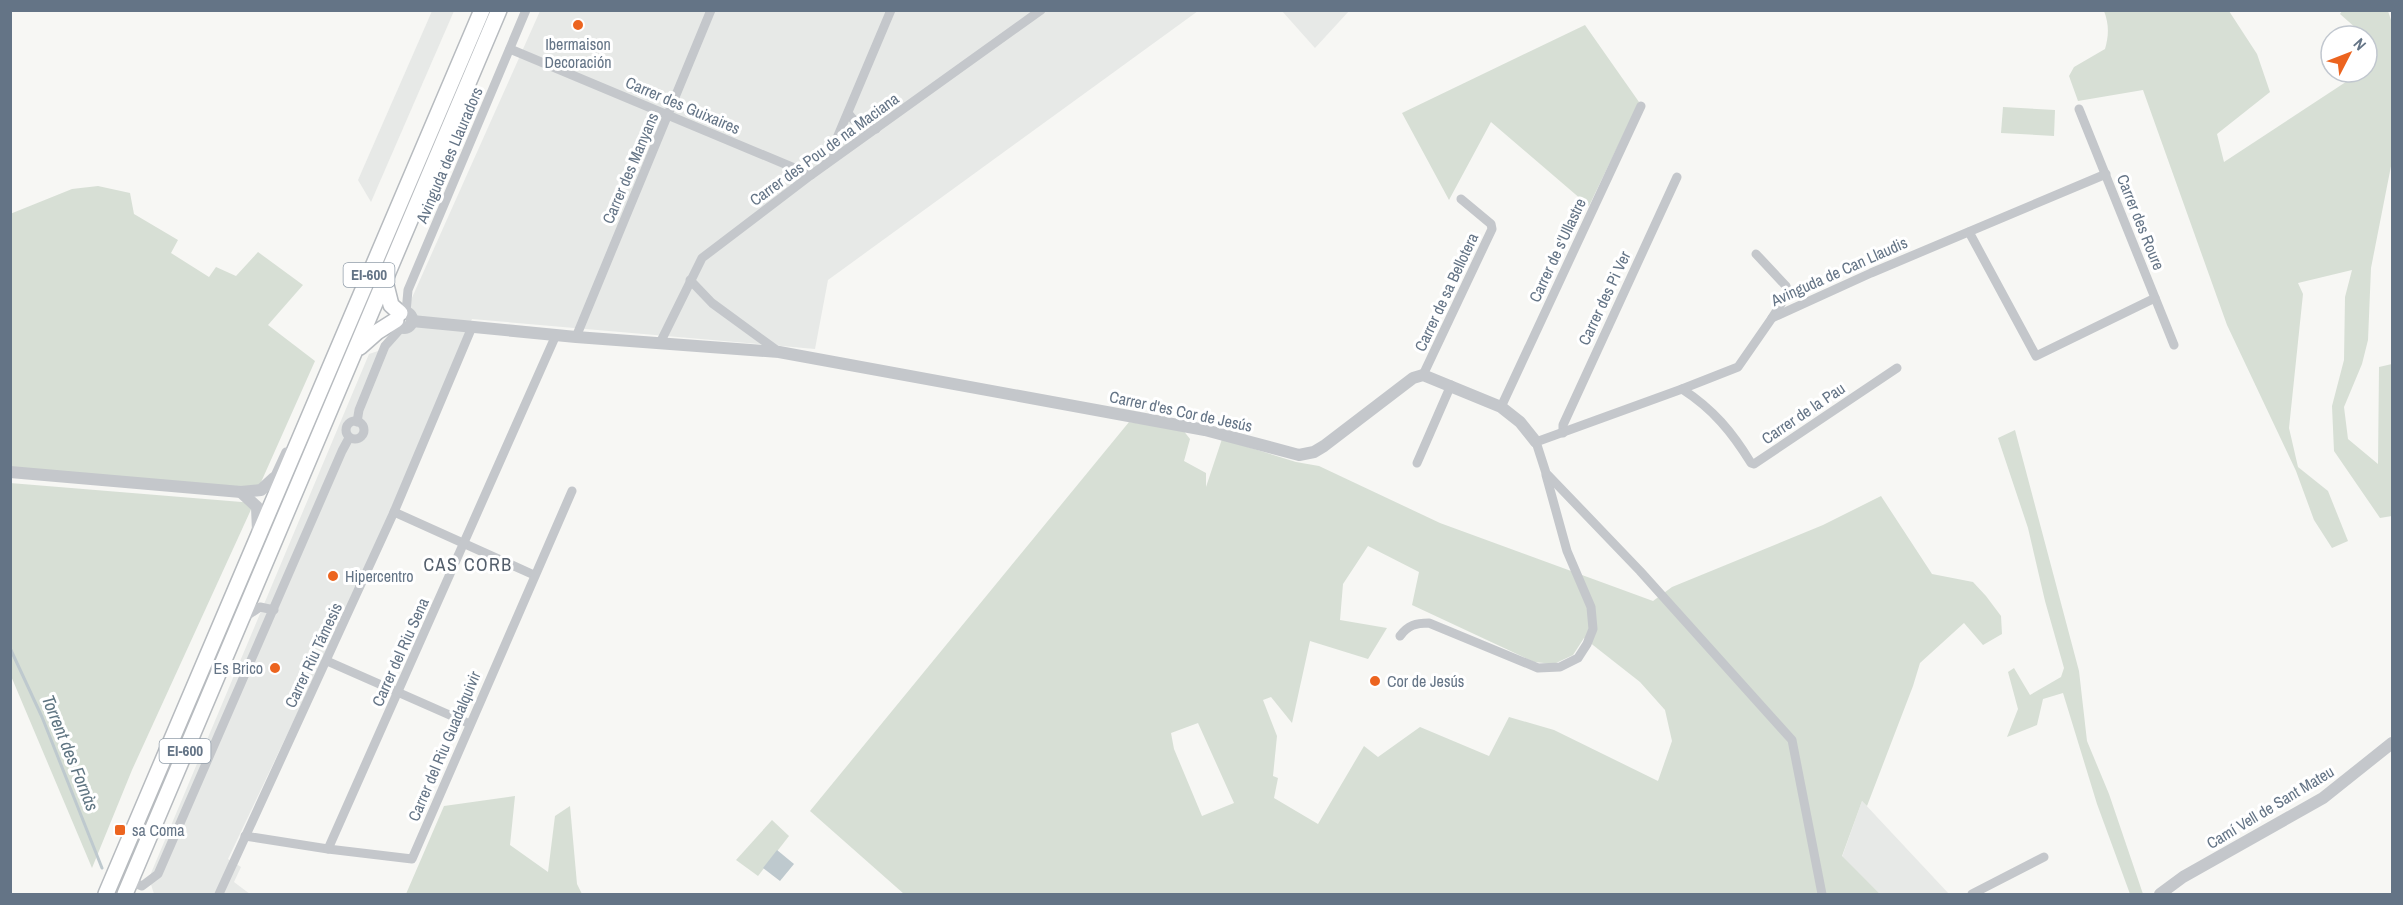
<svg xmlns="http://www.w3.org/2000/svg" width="2403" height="905" font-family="'Archivo Narrow',sans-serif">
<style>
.built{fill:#e7e9e7}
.green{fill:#d7dfd5;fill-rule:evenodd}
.water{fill:#bec9ce}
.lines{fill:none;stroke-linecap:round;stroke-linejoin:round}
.stream{stroke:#bec9ce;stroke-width:3}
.primary-casing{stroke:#b7bbbf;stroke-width:18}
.minor{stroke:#c4c7cb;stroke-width:9}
.tertiary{stroke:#c4c7cb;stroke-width:12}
.primary{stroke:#fff;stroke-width:15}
.poi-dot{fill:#ec641f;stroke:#fff;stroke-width:2}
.labels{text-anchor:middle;stroke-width:6;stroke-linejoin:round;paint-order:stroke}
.shield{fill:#fff;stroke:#929eaa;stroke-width:1.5}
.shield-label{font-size:15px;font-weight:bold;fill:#647486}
.poi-label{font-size:16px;fill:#647486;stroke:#fff;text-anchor:start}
.street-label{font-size:16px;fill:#647486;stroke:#fff}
.neighbourhood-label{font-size:18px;letter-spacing:1.5px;fill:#535e6b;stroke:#fff}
.water-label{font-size:18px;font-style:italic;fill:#607683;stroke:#fff}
</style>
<rect width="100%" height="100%" fill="#f7f7f4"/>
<g class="built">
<path d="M432 11H454L371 202 358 180Z"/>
<path d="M540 11H1198L828 280 815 349 472 319 367 566 228 859 241 867 234 882 250 894H154L149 878 369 354 390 347Z"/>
<path d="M1282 11H1349L1315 48Z"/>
<path d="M1862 801 1949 894H1880L1842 857Z"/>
</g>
<g class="green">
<path d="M2104 11H2229L2257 54 2270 92 2217 134 2224 162 2361 72H2367V68L2375 63 2367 47V36H2361L2357 29 2340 14 2342 11H2388L2392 23V161L2371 268 2368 340 2362 364 2344 407 2348 439 2378 464 2379 367 2392 364V516L2380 518 2334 451 2332 406 2344 360 2345 297 2352 270 2298 283 2303 294 2289 428 2298 467 2328 491 2348 541 2332 548 2314 520 2296 471 2227 325 2143 90 2078 101 2069 76 2074 67 2105 49C2109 35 2109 24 2104 11Z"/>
<path d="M1585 25 1639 102 1589 206 1491 122 1449 200 1402 113Z"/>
<path d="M2003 107 2055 110 2054 136 2001 133Z"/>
<path d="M98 186 130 193 134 214 178 240 171 253 209 277 216 267 236 276 258 252 303 285 268 325 315 361 258 489 11 474 10 214 72 189Z"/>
<path d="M1129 422 1183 430 1190 439 1184 461 1206 473V487L1222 439 1296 462 1319 466 1440 523 1653 601 1672 587 1823 525 1881 496 1932 574 1973 582 1986 596 2001 616 2002 634 1983 645 1964 623 1920 663 1913 686 1867 806 1862 801 1842 856 1880 894H904L810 811ZM1368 546 1419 572 1412 605 1534 662 1554 664 1573 655 1584 638 1640 682 1665 710 1672 741 1658 781 1554 730 1509 717 1489 756 1420 727 1378 757 1364 746 1318 824 1274 798 1278 778 1273 776 1277 736 1263 700 1271 697 1292 723 1310 641 1368 659 1387 628 1340 620 1343 584ZM1198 723 1234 803 1202 816 1174 749 1171 733Z"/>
<path d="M2015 430 2079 671 2087 741 2109 794 2143 894H2130L2097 804 2063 693 2043 699 2037 725 2007 737 2018 709 2008 672 2014 668 2030 695 2061 677 2064 668 2045 601 2028 528 1998 438Z"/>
<path d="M10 483 254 503 132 770 92 868 11 676Z"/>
<path d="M515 796 510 845 548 872 555 816 570 806 577 884 582 894H406L444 806Z"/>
<path d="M772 820 789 836 758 876 736 860Z"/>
</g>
<path class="water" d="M777 850 794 864 780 881 763 868Z"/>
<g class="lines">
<path class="stream" d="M10 648 42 717 102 868"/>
<g class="primary-casing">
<g id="primary">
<path d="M385 281 391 305 400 313"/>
<path d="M360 347 377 332 396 320"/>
<path d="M106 894 482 10"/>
<path d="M125 894 499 10"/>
</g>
</g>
<g class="minor">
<path d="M510 49 811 175"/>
<path d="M2079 109 2174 345"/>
<path d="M848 113C856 124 862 128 876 129"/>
<path d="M826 164 891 10"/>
<path d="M1969 232 2036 356 2155 298"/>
<path d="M1756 254 1786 286 1788 293 1772 318"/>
<path d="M690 280 712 303 779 352"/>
<path d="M406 312 408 290 526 10"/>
<path d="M576 337 711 10"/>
<path d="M660 343 702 258 811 175 1041 10"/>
<path d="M1423 375 1492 229 1491 224 1461 199"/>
<path d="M1682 389C1713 409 1732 432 1751 463L1754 464 1897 368"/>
<path d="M1501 407 1641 106"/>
<circle cx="355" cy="430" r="9"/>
<path d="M357 422 359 410 385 346 401 328"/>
<path d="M1563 433V425L1677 177"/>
<path d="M1417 463 1451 385"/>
<path d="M274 478 286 452"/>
<path d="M394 512 534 575"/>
<path d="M245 617 260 607 274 610"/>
<path d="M1400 636C1408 625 1416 623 1429 623L1538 668 1560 667 1578 658 1587 644 1593 629 1591 607 1567 551 1546 475"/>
<path d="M327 661 470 724"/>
<path d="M245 836 328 849 412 859 572 491"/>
<path d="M328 849 556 335"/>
<path d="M130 881 142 886 158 874 342 451 349 438"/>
<path d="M219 894 394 512 472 327"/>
<path d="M1822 894 1792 740 1640 571 1546 473 1536 442 1682 389 1738 367 1772 318 1871 273 2106 174"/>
<path d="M1972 894 2044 857"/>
</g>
<g class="tertiary">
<circle cx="404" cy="320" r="8"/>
<path d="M412 321 576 337 779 352 1205 430 1299 455 1314 452 1324 446 1413 378 1423 375 1501 407 1520 422 1536 442"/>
<path d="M10 472 241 492 261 490 274 478"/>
<path d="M241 492 257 507 258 532"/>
<path d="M2160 894 2183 877 2323 798 2392 743"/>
</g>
<use href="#primary" class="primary"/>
</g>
<g class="poi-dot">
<circle cx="578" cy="25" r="6"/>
<circle cx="333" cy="576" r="6"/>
<circle cx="275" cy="668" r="6"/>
<circle cx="1375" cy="681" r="6"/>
<rect x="114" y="824" width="12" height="12" rx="3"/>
</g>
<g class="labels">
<g class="shield">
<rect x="343.5" y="263" width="51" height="24" rx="4.5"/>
<rect x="159.5" y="739" width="51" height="24" rx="4.5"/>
</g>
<g class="shield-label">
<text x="369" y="280">EI-600</text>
<text x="185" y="756">EI-600</text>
</g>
<g class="poi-label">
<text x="578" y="50" text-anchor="middle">Ibermaison<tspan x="578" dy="18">Decoración</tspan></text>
<text x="345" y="582">Hipercentro</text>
<text x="263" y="674" text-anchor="end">Es Brico</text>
<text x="1387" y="687">Cor de Jesús</text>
<text x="132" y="836">sa Coma</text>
</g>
<g class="street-label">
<text transform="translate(683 105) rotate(23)" y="6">Carrer des Guixaires</text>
<text transform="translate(824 149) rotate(-36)" y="6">Carrer des Pou de na Maciana</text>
<text transform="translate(449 155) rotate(-67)" y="6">Avinguda des Llauradors</text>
<text transform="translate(630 168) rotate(-67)" y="6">Carrer des Manyans</text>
<text transform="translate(2141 222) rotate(68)" y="6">Carrer des Roure</text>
<text transform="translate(1557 250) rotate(-65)" y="6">Carrer de s'Ullastre</text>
<text transform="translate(1839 271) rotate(-24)" y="6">Avinguda de Can Llaudis</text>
<text transform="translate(1446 292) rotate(-65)" y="6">Carrer de sa Bellotera</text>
<text transform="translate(1604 298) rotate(-65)" y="6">Carrer des Pi Ver</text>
<text transform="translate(1181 411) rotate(12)" y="6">Carrer d'es Cor de Jesús</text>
<text transform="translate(1803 413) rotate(-34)" y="6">Carrer de la Pau</text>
<text transform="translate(400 652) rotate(-66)" y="6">Carrer del Riu Sena</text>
<text transform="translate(313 655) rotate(-65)" y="6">Carrer Riu Támesis</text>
<text transform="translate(444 746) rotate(-67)" y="6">Carrer del Riu Guadalquivir</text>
<text transform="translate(2270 807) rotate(-31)" y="6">Camí Vell de Sant Mateu</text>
</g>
<g class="neighbourhood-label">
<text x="468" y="571">CAS CORB</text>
</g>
<g class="water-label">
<text transform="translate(70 753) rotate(68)" y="6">Torrent des Fornàs</text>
</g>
</g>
<rect width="2403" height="905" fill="none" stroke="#647486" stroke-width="24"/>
<g transform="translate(2349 54) rotate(48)"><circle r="28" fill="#ffffff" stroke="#c1c7cf" stroke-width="1.5"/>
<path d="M0-4.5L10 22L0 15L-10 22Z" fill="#ec641f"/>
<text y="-9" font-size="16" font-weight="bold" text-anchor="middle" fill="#647486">N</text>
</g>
</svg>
